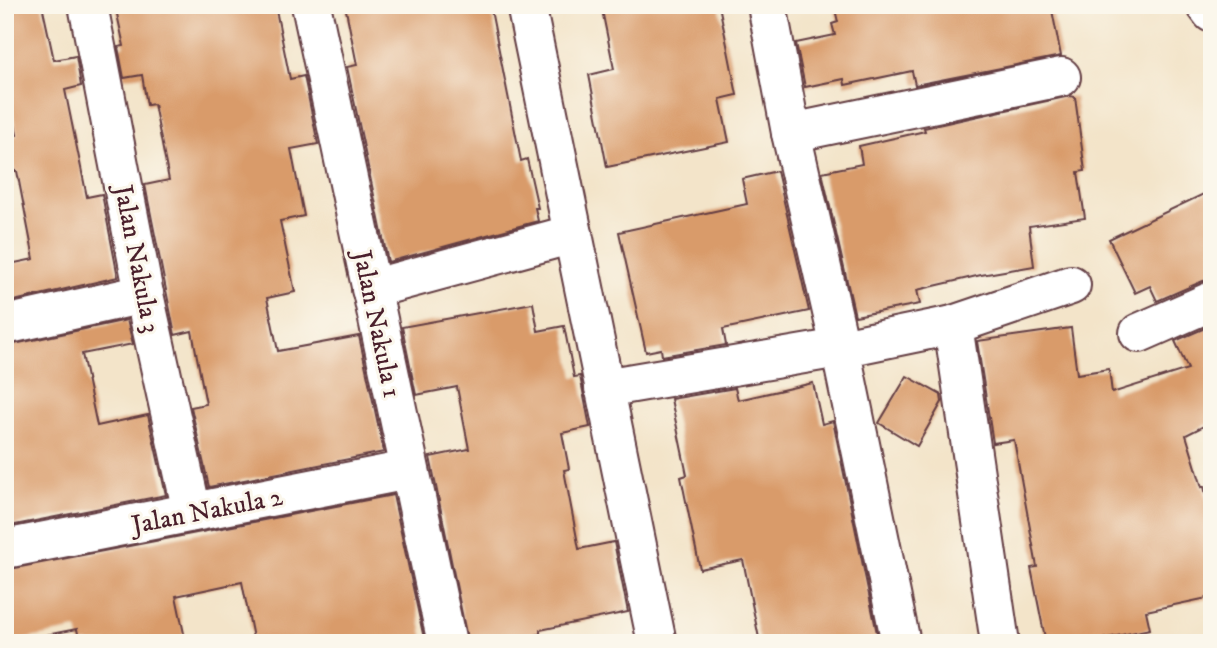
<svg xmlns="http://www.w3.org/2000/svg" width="1217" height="648" font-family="'IM FELL DW Pica',serif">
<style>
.building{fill:#d99b6b}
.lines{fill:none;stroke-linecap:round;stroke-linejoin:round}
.street-casing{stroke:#633d43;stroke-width:42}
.street{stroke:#fff;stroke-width:38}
.labels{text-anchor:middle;stroke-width:6;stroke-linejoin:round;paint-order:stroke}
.street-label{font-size:26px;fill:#4a1f2b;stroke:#fbf7ec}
</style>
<rect width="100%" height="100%" fill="#fbf7ec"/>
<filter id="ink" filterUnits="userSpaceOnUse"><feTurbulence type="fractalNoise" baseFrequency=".0143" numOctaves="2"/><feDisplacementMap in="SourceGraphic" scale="14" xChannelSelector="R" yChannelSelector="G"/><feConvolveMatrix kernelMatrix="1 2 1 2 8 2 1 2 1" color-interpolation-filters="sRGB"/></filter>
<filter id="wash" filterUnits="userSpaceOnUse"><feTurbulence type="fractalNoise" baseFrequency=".00686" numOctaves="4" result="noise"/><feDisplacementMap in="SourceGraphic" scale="28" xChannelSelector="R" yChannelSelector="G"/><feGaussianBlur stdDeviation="1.57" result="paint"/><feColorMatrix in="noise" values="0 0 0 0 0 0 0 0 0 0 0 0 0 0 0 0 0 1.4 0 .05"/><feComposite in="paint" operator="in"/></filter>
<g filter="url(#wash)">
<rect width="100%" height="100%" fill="#f3e4c9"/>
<g id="blocks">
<g class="building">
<path d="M5 5H42L54 60 76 56 81 86 65 90 87 197 102 194 118 277 5 303V265L34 259 17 171H14L7 137 17 135 5 76Z"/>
<path d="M115 5H275L290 79 304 76 318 144 291 149 304 216 280 221 295 292 267 298 278 351 359 336 384 452 209 487 191 407 206 404 192 331 175 335 145 185 169 180 154 104 147 105 142 75 124 78 118 47 124 46Z"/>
<path d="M345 5H490L521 161 527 159 538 208H535L538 221 388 262 347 67 357 65Z"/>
<path d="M601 5H719L737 95 720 99 729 142 607 167 589 75 614 69Z"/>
<path d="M834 5H1051L1061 56 915 85 912 71 845 85 844 79 805 87 796 43 835 35 832 24 838 22Z"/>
<path d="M1070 96 1075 97 1085 171 1078 172 1085 218 1029 226 1034 266 981 275 917 290 920 304 855 316 822 172 862 164 859 146 925 131 924 128Z"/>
<path d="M777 171 809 311 723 329 726 345 662 356 661 349 646 352 619 232 747 204 742 179Z"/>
<path d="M1212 190V280L1203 281 1157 301 1150 286 1135 293 1109 239Z"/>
<path d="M533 303 538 331 564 326 574 377 580 376 590 427 562 433 569 469 564 470 579 549 614 542 628 612 540 630V634L496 643H468L430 457 469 449 457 387 416 395 402 327Z"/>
<path d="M127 320 133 344 82 354 97 426 148 415 166 495 5 527V346Z"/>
<path d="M1212 325V422L1186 435 1202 487 1204 486 1212 524V597L1146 611 1150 629 1084 643H1046L1031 568 1037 567 1014 440 993 443 977 341 1071 328 1077 374 1109 369 1112 393 1188 369 1175 341Z"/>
<path d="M907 376 941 395 942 402 917 446 879 423Z"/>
<path d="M813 383 822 424 833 421 879 643H760L743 560 700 569 681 477 687 475 671 399 735 388 738 400Z"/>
<path d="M393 495 425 643H254L242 582 176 596 186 643H80L77 629 5 643V570Z"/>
</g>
</g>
</g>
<g filter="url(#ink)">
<use href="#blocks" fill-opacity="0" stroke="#633d43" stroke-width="2"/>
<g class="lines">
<g class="street-casing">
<g id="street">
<path d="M88 5 144 294 192 512"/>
<path d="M311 5 447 643"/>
<path d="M526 5 657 643"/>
<path d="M767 5 791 133 840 347 901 643"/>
<path d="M1206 5 1212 13"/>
<path d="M791 133 1061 77"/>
<path d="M371 289 573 234"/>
<path d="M5 325 144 294"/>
<path d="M953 325 1000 643"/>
<path d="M1139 333 1212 301"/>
<path d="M604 388 851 346 953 325 1071 285"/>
<path d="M5 549 408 470"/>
</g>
</g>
<use href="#street" class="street"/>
</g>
</g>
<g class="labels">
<g class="street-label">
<text transform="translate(138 259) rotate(79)" y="9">Jalan Nakula 3</text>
<text transform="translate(378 324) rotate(78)" y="9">Jalan Nakula 1</text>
<text transform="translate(207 510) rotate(-11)" y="9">Jalan Nakula 2</text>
</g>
</g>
<rect width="1217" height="648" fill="none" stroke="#fbf7ec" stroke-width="28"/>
</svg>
